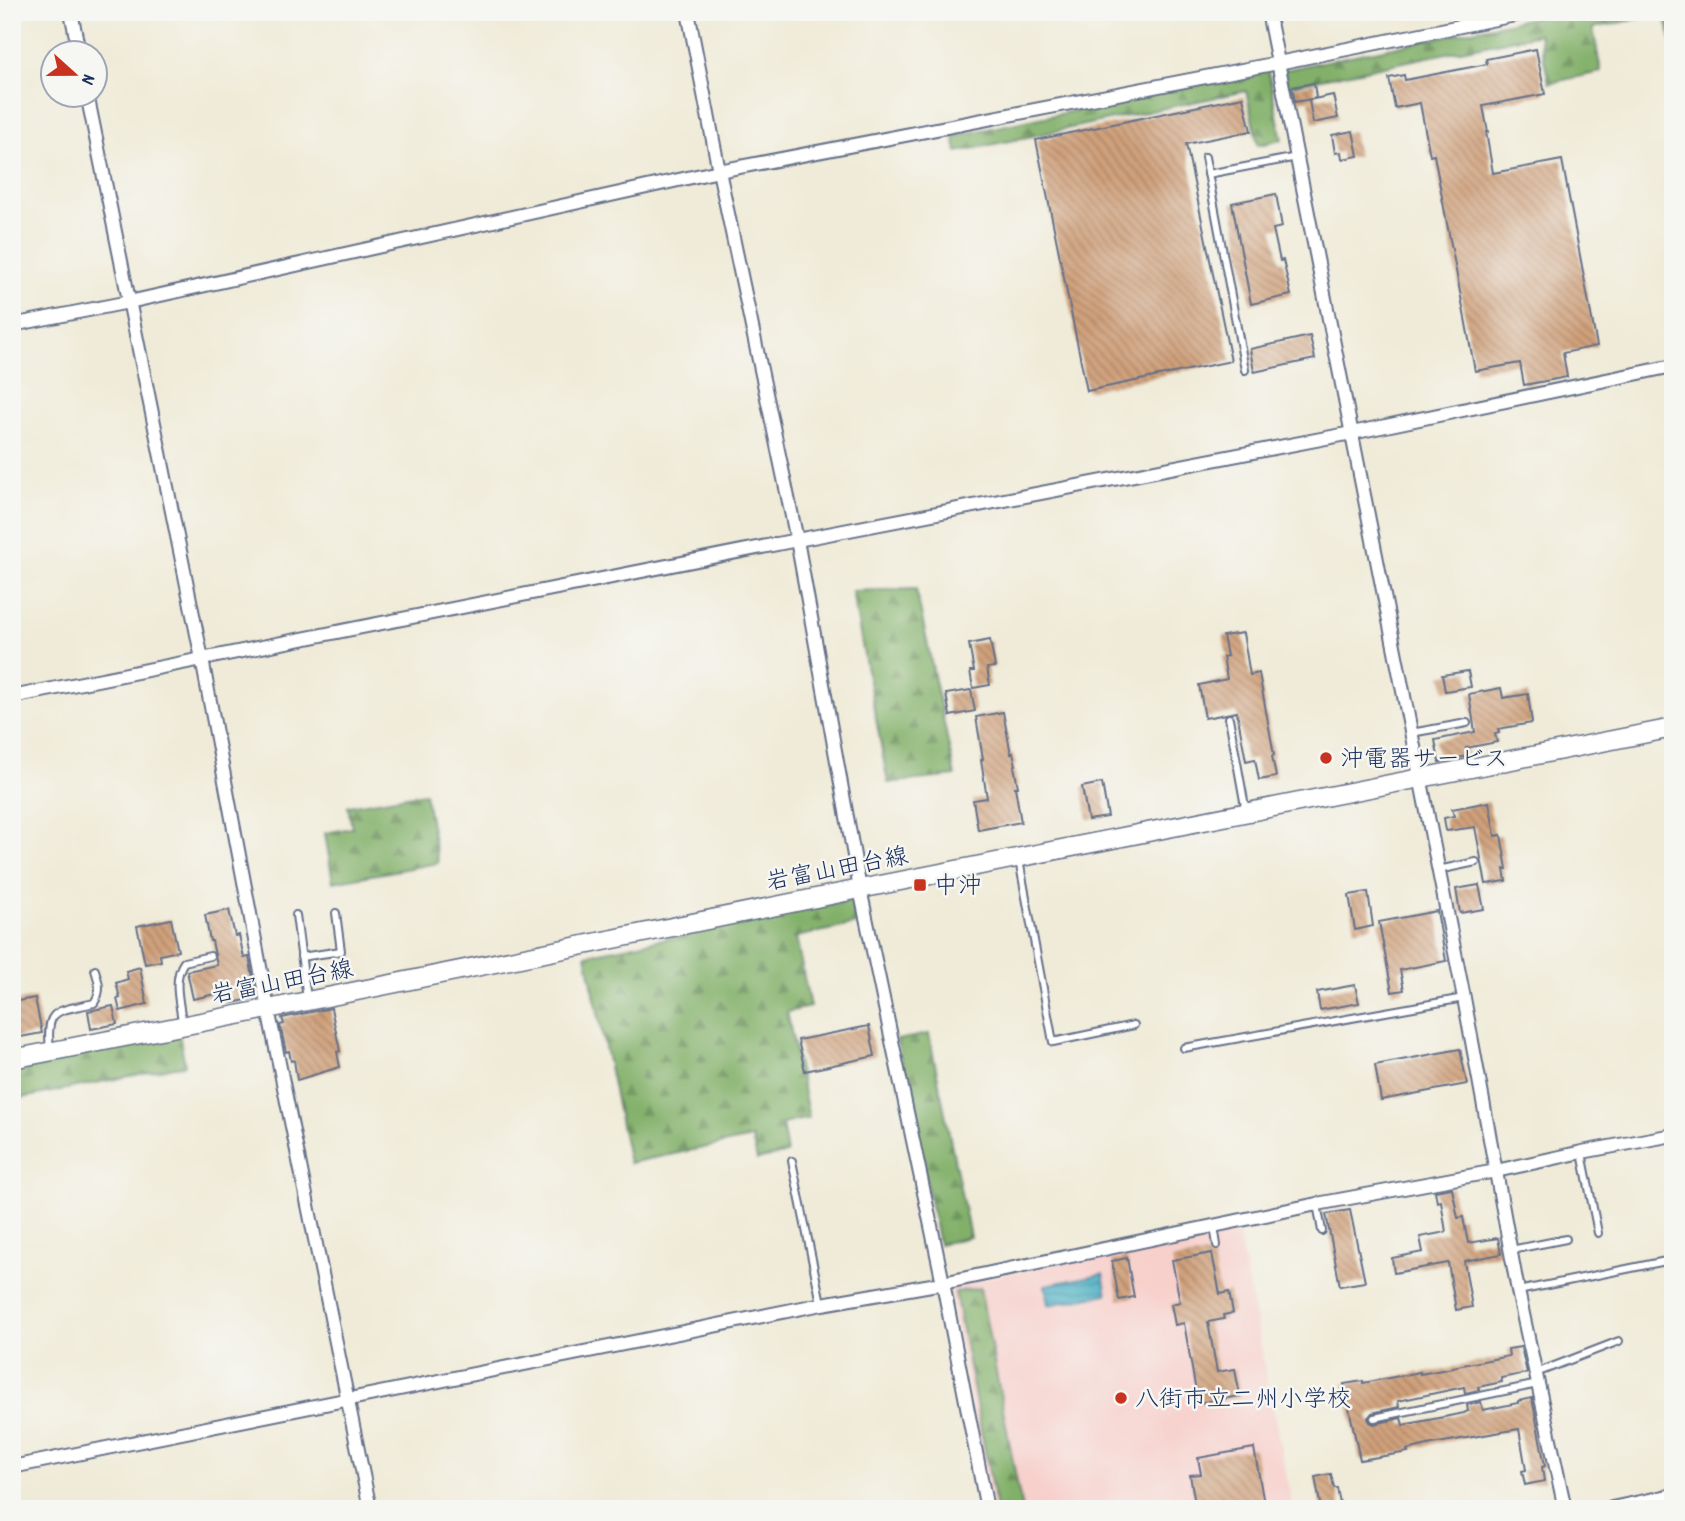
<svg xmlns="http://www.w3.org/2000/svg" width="1685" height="1521" font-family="Dekko,'Klee One',sans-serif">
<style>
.built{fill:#f7d0cc}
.forest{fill:url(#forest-firs);stroke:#4e7064;stroke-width:2}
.water{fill:url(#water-rules);stroke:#2f6e90;stroke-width:2}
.building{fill:url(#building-back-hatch)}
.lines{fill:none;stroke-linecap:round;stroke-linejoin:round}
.service-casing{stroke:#667189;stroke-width:10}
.minor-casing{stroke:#667189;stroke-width:16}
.secondary-casing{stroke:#667189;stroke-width:21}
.service{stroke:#fff;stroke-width:6}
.minor{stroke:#fff;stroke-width:12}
.secondary{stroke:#fff;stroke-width:18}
.poi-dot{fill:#c8321e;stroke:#f6f6f2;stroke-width:2.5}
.labels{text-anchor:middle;stroke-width:5;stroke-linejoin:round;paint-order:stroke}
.poi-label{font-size:24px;fill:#1b2f5e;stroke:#f6f6f2;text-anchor:start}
.street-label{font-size:24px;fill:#1b2f5e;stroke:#f6f6f2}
</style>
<defs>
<pattern id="forest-firs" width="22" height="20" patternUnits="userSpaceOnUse" patternTransform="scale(1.75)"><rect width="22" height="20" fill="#82b069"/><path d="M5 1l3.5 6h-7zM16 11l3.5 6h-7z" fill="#6a905a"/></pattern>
<pattern id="water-rules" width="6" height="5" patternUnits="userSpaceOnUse" patternTransform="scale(1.75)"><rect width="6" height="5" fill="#43adc2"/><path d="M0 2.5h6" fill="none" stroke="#378da1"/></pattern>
<pattern id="building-back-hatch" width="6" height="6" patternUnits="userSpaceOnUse" patternTransform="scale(1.75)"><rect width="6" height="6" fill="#d0a07a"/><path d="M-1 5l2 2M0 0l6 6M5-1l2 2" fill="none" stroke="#a88367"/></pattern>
</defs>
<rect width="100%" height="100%" fill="#f6f6f2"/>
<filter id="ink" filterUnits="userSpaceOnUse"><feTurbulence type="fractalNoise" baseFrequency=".0143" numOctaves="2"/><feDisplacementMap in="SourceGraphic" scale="14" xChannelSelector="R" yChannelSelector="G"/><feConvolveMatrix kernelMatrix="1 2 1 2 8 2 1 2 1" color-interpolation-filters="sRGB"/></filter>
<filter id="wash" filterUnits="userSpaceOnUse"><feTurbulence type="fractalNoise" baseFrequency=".00686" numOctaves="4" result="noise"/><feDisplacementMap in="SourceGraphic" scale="28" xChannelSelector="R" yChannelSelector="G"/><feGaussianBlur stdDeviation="1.57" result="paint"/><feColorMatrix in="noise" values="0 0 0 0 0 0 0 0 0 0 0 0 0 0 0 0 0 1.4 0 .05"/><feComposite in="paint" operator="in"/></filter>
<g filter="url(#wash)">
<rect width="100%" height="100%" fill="#f0ebd8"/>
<path class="built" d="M1237 1227 1293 1509H992L948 1286Z"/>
<g class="forest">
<path d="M1559 12H1673V48L1665 13 1593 28 1601 72 1549 83 1539 34 1287 86 1284 70Z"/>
<path d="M1268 70 1282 140 1258 145 1246 91 957 152 954 136Z"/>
<path d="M916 589 955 776 888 783 852 591Z"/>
<path d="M425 793 438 863 333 882 325 833 352 828 348 806Z"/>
<path d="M856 899 861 923 796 937 810 1007 787 1012 809 1118 782 1124 787 1153 757 1160 752 1138 629 1163 586 955Z"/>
<path d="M179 1033 185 1065 12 1100V1066Z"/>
<path d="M929 1034 970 1237 939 1244 897 1040Z"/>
<path d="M980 1288 1022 1509H996L955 1292Z"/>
</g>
<path class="water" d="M1103 1274 1107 1294 1048 1305 1045 1285Z"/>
<g id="blocks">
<g class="building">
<path d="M1536 49 1545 94 1483 106 1488 132H1486L1493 173 1562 160 1597 346 1563 353 1567 377 1524 385 1520 363 1475 371 1434 155 1430 156 1420 103 1395 108 1389 78 1404 75 1405 80 1487 64 1486 59Z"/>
<path d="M1314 83 1316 98 1295 102 1292 87Z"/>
<path d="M1333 95 1338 118 1313 123 1309 100Z"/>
<path d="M1243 97 1251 131 1186 144 1231 361 1087 391 1036 140Z"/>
<path d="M1353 131 1358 156 1342 159 1341 152 1335 153 1332 135Z"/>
<path d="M1276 194 1282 227 1273 229 1280 261 1283 260 1291 295 1251 304 1232 203Z"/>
<path d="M1310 336 1315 359 1254 372 1250 349Z"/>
<path d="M1243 633 1250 675 1259 673 1274 755 1272 756 1276 777 1259 780 1255 759 1246 761 1237 712 1205 718 1199 685 1227 679 1223 657 1227 656 1223 636Z"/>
<path d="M990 640 995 667 987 668 990 685 973 688 970 671H974L969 644Z"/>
<path d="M1468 671 1471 687 1445 691 1442 675Z"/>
<path d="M1501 688 1503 698 1528 694 1532 723 1498 729 1499 733 1495 734 1497 742 1466 748 1468 756 1439 762 1435 740 1475 732 1469 694Z"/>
<path d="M971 690 975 711 950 716 946 694Z"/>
<path d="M1003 712 1011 754 1013 753 1016 765 1014 766 1018 787H1015L1021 822 978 830 973 800 987 798 981 760 983 759 976 717Z"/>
<path d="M1102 783 1108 817 1088 820 1082 787Z"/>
<path d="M1489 802 1495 836 1501 835 1507 869H1504L1506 881 1486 884 1475 827 1446 831 1444 818 1454 816 1452 809Z"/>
<path d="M1479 885 1484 909 1460 913 1456 889Z"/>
<path d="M1368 892 1373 926 1355 930 1349 895Z"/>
<path d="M229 910 235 936 239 935 244 958 249 957 257 998 231 1003 229 991 193 999 187 971 217 965 212 941H210L205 915Z"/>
<path d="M1437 911 1446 961 1400 970 1404 990 1392 992 1379 922Z"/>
<path d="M171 919 178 951 160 955 161 961 145 964 137 926Z"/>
<path d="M140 967 147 1004 120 1011 117 999 120 998 116 983 128 979 126 971Z"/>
<path d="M1355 985 1359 1003 1320 1010 1317 992Z"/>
<path d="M35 998 42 1033 15 1038 14 1030 12 1031V1002Z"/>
<path d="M113 1006 117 1024 91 1029 88 1011Z"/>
<path d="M331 1008 340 1051 337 1052 340 1067 297 1080 294 1060 291 1061 289 1051 286 1052 280 1025 284 1024 282 1018Z"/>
<path d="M869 1026 875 1056 805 1071 798 1040Z"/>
<path d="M1460 1049 1467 1084 1381 1100 1375 1065Z"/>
<path d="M1452 1188 1458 1218 1463 1217 1468 1243 1498 1238 1501 1254 1464 1261 1472 1307 1456 1310 1448 1263 1394 1273 1392 1258 1423 1252 1420 1237 1446 1232 1441 1201 1437 1202 1435 1191Z"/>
<path d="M1350 1210 1365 1282 1340 1286 1326 1214Z"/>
<path d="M1212 1253 1220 1294 1229 1292 1233 1313 1223 1315 1224 1319 1208 1322 1217 1372 1235 1369 1240 1396 1198 1403 1184 1323 1175 1325 1171 1304 1180 1302 1172 1260Z"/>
<path d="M1127 1258 1134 1297 1119 1300 1112 1261Z"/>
<path d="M1521 1347 1527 1373 1501 1378 1502 1382 1478 1387 1479 1390 1465 1393 1464 1387 1398 1401 1399 1407 1372 1413 1368 1418 1370 1422 1374 1424 1401 1418 1403 1425 1464 1413 1468 1411 1467 1405 1481 1402 1483 1410 1518 1403V1401L1532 1398 1545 1466 1542 1467 1544 1481 1525 1485 1522 1471 1526 1470 1519 1429 1432 1444 1407 1450 1408 1452 1360 1460 1344 1384 1363 1381V1383L1420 1372V1374L1453 1368 1452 1367 1509 1356 1508 1349Z"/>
<path d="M1254 1448 1265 1509H1196L1190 1475 1201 1474 1198 1458Z"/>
<path d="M1331 1474 1334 1488H1337L1341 1509H1321L1315 1477Z"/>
</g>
</g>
</g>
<g filter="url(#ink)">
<use href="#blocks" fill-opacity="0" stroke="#667189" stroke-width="2"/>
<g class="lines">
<g class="service-casing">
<g id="service">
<path d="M1205 157 1245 370"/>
<path d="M1208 174 1297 157"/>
<path d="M1229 718 1246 812"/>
<path d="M1411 733 1467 723"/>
<path d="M1019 860 1053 1042 1134 1025"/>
<path d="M1438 870 1476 862"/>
<path d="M296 915 307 999"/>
<path d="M301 957 341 951 336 913"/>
<path d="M182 1022C180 1003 172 979 184 962L210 956"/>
<path d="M1184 1048 1464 998"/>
<path d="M50 1049C45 1006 58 1012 94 1003 102 991 99 983 95 970"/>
<path d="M1582 1153 1598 1233"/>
<path d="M792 1161 821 1303"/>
<path d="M1317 1204 1322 1231"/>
<path d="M1214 1226 1217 1245"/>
<path d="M1511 1250 1566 1239"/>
<path d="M1518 1291 1666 1261"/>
<path d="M1536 1373 1619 1341"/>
<path d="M1374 1418 1538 1384"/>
</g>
</g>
<g class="minor-casing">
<g id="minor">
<path d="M71 12 79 52"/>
<path d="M688 12 719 171 797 540 860 889 943 1283 987 1509"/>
<path d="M1268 12 1464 998 1518 1291 1565 1509"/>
<path d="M87 94 202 659 268 1009 370 1509"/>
<path d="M12 325 129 302 719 171 1278 63 1530 12"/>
<path d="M12 697 797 540 1352 433 1673 366"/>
<path d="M12 1467 822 1304 943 1283 1317 1204 1496 1171 1582 1152 1673 1135"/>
<path d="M1607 1509 1673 1495"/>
</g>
</g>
<g class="secondary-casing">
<path id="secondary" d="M12 1059 268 1009 860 889 1673 728"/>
</g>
<use href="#service" class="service"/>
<use href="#minor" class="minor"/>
<use href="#secondary" class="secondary"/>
</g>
</g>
<g class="poi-dot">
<circle cx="1326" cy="758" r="7"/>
<rect x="913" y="878" width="14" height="14" rx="3.5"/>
<circle cx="1121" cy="1398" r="7"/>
</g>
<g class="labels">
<g class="poi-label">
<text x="1340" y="766">沖電器サービス</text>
<text x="934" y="893">中沖</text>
<text x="1135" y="1406">八街市立二州小学校</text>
</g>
<g class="street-label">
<text transform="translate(837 868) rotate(-11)" y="8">岩富山田台線</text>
<text transform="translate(282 981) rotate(-11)" y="8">岩富山田台線</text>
</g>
</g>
<rect width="1685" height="1521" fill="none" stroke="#f6f6f2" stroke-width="42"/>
<g transform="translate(74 74) rotate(111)"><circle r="33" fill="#f6f6f2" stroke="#9ea6b7" stroke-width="2"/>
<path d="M0-5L12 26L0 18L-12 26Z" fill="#c8321e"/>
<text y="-10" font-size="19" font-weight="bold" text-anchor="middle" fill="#1b2f5e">N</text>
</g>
</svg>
